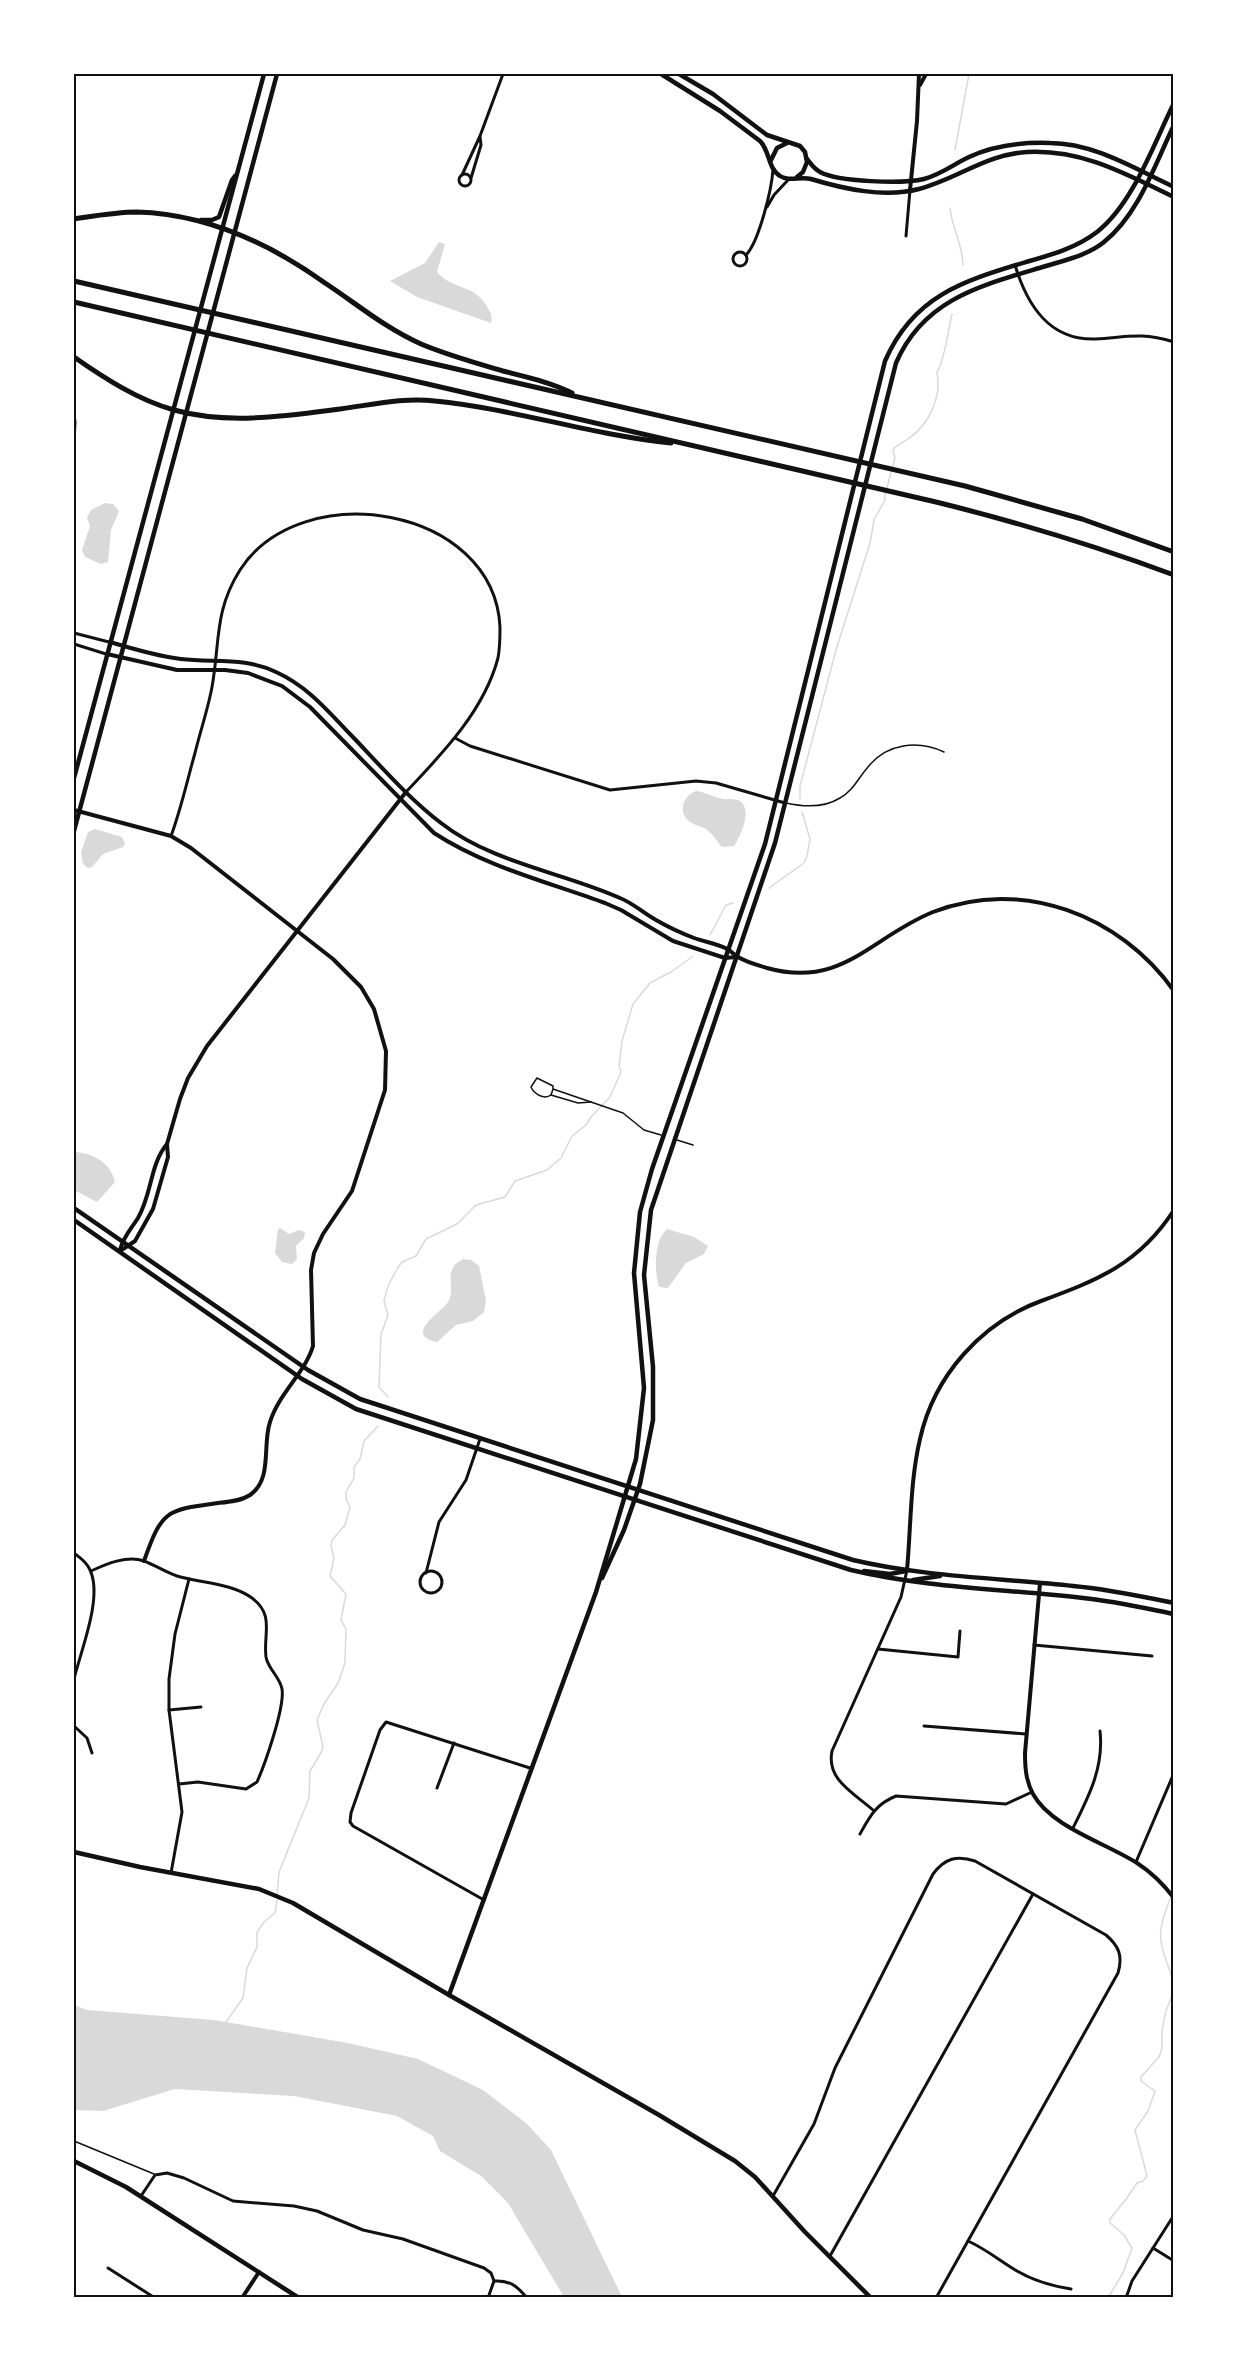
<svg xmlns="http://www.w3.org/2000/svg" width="1247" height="2371" font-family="Rubik,sans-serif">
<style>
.water{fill:#d9d9d9}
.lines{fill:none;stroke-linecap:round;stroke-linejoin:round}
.stream{stroke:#d9d9d9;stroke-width:1.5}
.service{stroke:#111;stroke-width:1.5}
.minor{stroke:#111;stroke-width:3}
.tertiary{stroke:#111;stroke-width:4}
.secondary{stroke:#111;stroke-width:4.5}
.primary{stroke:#111;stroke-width:4.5}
.motorway{stroke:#111;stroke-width:5}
.neatline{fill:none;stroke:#111;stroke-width:2}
</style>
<rect width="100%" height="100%" fill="#fff"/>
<g class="water">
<path d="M439 242 445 244 437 272C453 291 476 283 489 310 492 315 492 318 491 323L417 297 390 281 425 263Z"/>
<path d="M105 503 113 504 119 511 111 530 108 562 101 564 85 557 82 550 90 526 87 518 91 510Z"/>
<path d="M696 791C705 792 711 796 719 798 725 800 731 798 738 800 754 807 741 836 734 846L722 847C717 841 712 833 706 829 701 826 693 825 689 821 677 811 684 795 696 791Z"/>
<path d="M95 829 122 837 125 843 123 847 103 854 92 867 88 868 83 864 81 852 88 832Z"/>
<path d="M74 1152C93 1153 110 1162 115 1182L97 1202 74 1190Z"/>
<path d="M280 1228 289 1234 299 1230 305 1232 304 1238 296 1246 297 1259 292 1264 282 1262 275 1253 278 1229Z"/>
<path d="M667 1229 694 1237 708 1246 704 1254 686 1263 668 1288 659 1287C654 1271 654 1240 667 1229Z"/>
<path d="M463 1259 471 1260 479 1266 486 1301 484 1312 473 1321 456 1325 437 1342C402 1335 443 1311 448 1302 457 1287 441 1270 463 1259Z"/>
<path d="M74 2005 87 2010 214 2020 348 2043 418 2059 483 2090 526 2123 551 2150 622 2297H564L508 2203 481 2176 440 2151 433 2136 397 2116 294 2096 175 2089 103 2111 74 2110Z"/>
</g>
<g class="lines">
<g class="stream">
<path d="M955 150 969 74"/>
<path d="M950 208C952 230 962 240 963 265"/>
<path d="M892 468 895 458 893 450C897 444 902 443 908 439 929 425 942 397 937 372 945 359 948 331 952 314"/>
<path d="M887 488 891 472"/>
<path d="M800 799V786L836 650 870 543 874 520 885 500V493"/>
<path d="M769 888 804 863 807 856 810 839 802 812"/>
<path d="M710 935 726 905 733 903"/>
<path d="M388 1397 379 1387 381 1334 388 1315 384 1301 388 1286 397 1269 402 1262 416 1256 426 1239 457 1224 476 1205 505 1197 515 1181 547 1170 561 1158 572 1136 586 1125 591 1117 610 1097 621 1072 619 1066 622 1041 633 1004 650 983 671 972 692 957"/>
<path d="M277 1895 279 1872 309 1798 310 1771 321 1753 323 1747 317 1720 324 1704 338 1683 345 1663 346 1629 341 1620 346 1594 330 1576 334 1558 331 1546 332 1540 345 1525 350 1507 346 1499V1492L354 1478V1467L360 1459 364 1441 378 1426"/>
<path d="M1171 1897C1153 1939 1161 1943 1174 1983"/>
<path d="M226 2022 243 1998 247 1968 257 1947V1932L264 1922 275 1913 277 1900"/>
<path d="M1108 2298 1123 2273 1132 2248 1124 2235 1110 2223V2219L1127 2198 1137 2183 1143 2181 1147 2176 1135 2130 1148 2111 1155 2091 1141 2081V2077L1159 2057 1162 2048V2030L1166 2011 1174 1990"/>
</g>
<g class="service">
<path d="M786 803C804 807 824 808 840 798 853 791 859 777 868 767 887 743 918 740 944 752"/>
<path d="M553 1089 551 1095C544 1100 534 1094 531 1087L537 1078 553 1086V1089L623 1113 644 1130 661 1135"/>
<path d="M551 1095 578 1103 591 1102"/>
<path d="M677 1140 693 1145"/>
<path d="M74 2141 154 2174"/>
</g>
<g class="minor">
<circle cx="465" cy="180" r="6"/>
<path d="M462 175 480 136 503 74"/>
<path d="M471 178 481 145 480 137"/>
<path d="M767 207 774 195 788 180"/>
<path d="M906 236 910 190"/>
<circle cx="740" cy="259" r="7"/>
<path d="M746 255C759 242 772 188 773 169"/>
<path d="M1015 265C1027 305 1049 341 1096 339 1128 337 1140 332 1174 342"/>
<path d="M74 414 75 422 74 445"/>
<path d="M74 633 109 642"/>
<path d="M74 644 106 654"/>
<path d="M455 738 470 746 610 790 696 781 716 783 785 803"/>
<path d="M171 836C181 809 187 781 195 753 200 732 208 709 212 687 220 643 214 611 240 570 301 475 494 506 500 627 500 638 500 648 498 658 484 711 442 754 406 792"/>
<path d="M74 1553C80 1558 87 1562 90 1570 103 1597 81 1650 74 1679"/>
<path d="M91 1571C106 1564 127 1555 144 1561 155 1565 165 1572 177 1576 200 1583 232 1583 252 1598 275 1615 263 1634 266 1657 268 1669 280 1677 282 1689 285 1707 265 1764 257 1782L246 1789 198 1782 179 1784"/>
<circle cx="431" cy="1582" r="11"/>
<path d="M426 1573 439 1522 466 1480 480 1439"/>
<path d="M1034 1645 1152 1656"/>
<path d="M878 1649 958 1657 960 1631"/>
<path d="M169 1710 201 1707"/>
<path d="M74 1726 87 1738 92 1753"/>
<path d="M924 1726 1026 1734"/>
<path d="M437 1788 454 1743"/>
<path d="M873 1810C854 1793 826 1780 832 1751L901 1597 907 1570"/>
<path d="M1073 1828C1089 1796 1104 1767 1100 1731"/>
<path d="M860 1834C870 1816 876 1804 896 1796L1006 1804 1032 1792"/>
<path d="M1136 1862 1174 1773"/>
<path d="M171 1873 182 1812 169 1710V1679L175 1634 189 1579"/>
<path d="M484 1900 353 1826 350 1822 351 1813 380 1730 386 1722 530 1768"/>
<path d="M141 2196 155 2175 167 2173 184 2178 233 2201 294 2206 317 2211 363 2230 403 2239 484 2268 491 2273 494 2281 488 2298"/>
<path d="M773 2196 814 2124 835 2068 933 1874C945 1858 957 1855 975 1861L1106 1935C1119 1946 1123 1956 1118 1973L936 2298"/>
<path d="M968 2241C986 2249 1000 2261 1017 2271 1034 2281 1052 2286 1071 2289"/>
<path d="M1153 2248 1174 2261"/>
<path d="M830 2256 1033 1894"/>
<path d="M108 2268 155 2298"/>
<path d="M494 2281C510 2280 517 2286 527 2298"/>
<path d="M1126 2298 1132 2281 1174 2215"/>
</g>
<g class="tertiary">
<path d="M920 85 926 74"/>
<path d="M910 190 917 121 919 74"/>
<path d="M110 642C133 649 157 656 181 659 213 663 246 657 276 672 307 686 327 710 350 734 379 764 407 797 441 823 492 863 562 872 620 898 633 903 643 913 656 920 668 927 681 933 694 938 705 942 719 944 729 950 732 952 734 955 738 957 746 962 757 965 767 968 842 989 871 937 933 912 1022 877 1120 915 1174 991"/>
<path d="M107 654 177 670H225L248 673 282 686 310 707 434 833C486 867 548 882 605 903L621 910 673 941 725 958 736 957"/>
<path d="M74 810 171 836 191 848 333 959 361 987 374 1009 386 1051 385 1090 352 1191 323 1234 314 1253 311 1270 313 1346C305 1373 279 1393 270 1422 262 1445 273 1479 250 1495 241 1501 228 1502 218 1503 166 1510 162 1510 144 1561"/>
<path d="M120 1250C123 1237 131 1229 138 1218 152 1194 150 1164 167 1144"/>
<path d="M120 1251 135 1241 153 1209 168 1157 167 1144 180 1099 188 1078 207 1046 406 792"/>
<path d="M907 1570C911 1527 910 1481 920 1439 934 1376 981 1323 1041 1301 1098 1280 1139 1264 1174 1210"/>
<path d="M1040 1583 1025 1753C1025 1768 1026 1781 1033 1794 1051 1827 1106 1843 1137 1863 1151 1872 1164 1885 1174 1898"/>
<path d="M242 2298 259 2272"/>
</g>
<g class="secondary">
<path d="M661 74 720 111 760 141C770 151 768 169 780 176 789 182 801 176 811 179 844 189 884 198 919 189 957 179 987 154 1027 152 1082 149 1126 174 1174 197"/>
<path d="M679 74 713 94 767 135 800 146 805 152 807 162 803 172 797 177"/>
<path d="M807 159C811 164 814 169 820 172 838 182 903 184 924 179 940 175 954 164 969 157 995 145 1022 142 1050 143 1094 143 1135 169 1174 187"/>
<path d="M771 160 777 148 787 143"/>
<path d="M201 220H212L219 217 232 180 235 176"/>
<path d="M74 778 264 74"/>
<path d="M74 831 277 74"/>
<path d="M602 1578 624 1530 640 1484 653 1420V1367L644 1275 651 1210 775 843 896 363C924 298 983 285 1046 266 1066 260 1088 255 1104 242 1139 214 1155 164 1174 125"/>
<path d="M74 1852 140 1867 259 1889 293 1903 449 1995 659 2115 735 2161 755 2177 805 2232 871 2298"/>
<path d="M449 1995 596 1592 636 1459 644 1388 634 1273 640 1212 652 1169 765 844 885 361C913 296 963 281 1026 262 1051 255 1076 248 1097 232 1133 204 1154 143 1174 103"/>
</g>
<g class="primary">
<path d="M74 1208 308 1370 360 1399 853 1560C925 1577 1000 1578 1073 1586 1107 1589 1140 1596 1174 1603"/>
<path d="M74 1220 302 1379 356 1409 851 1570C927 1588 1006 1589 1083 1598 1114 1601 1144 1608 1174 1614"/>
<path d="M864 1571 890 1574 906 1571"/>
<path d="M913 1580 940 1576"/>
<path d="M74 2161 126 2187 299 2298"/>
</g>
<g class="motorway">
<path d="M74 219C94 216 116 212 137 212 207 214 269 243 325 283 357 304 385 328 421 344 447 355 476 363 503 371 526 377 550 382 572 393"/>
<path d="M74 281 965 486 1082 519 1174 552"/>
<path d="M74 302 936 502C1017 522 1096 546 1174 575"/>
<path d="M74 357C104 378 138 400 174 410 228 425 286 416 340 409 371 405 404 397 435 401 515 409 592 435 671 443"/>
</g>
</g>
<rect width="1247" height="2371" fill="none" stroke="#ffffff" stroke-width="150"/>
<rect x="75" y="75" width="1097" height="2221" class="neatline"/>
</svg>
